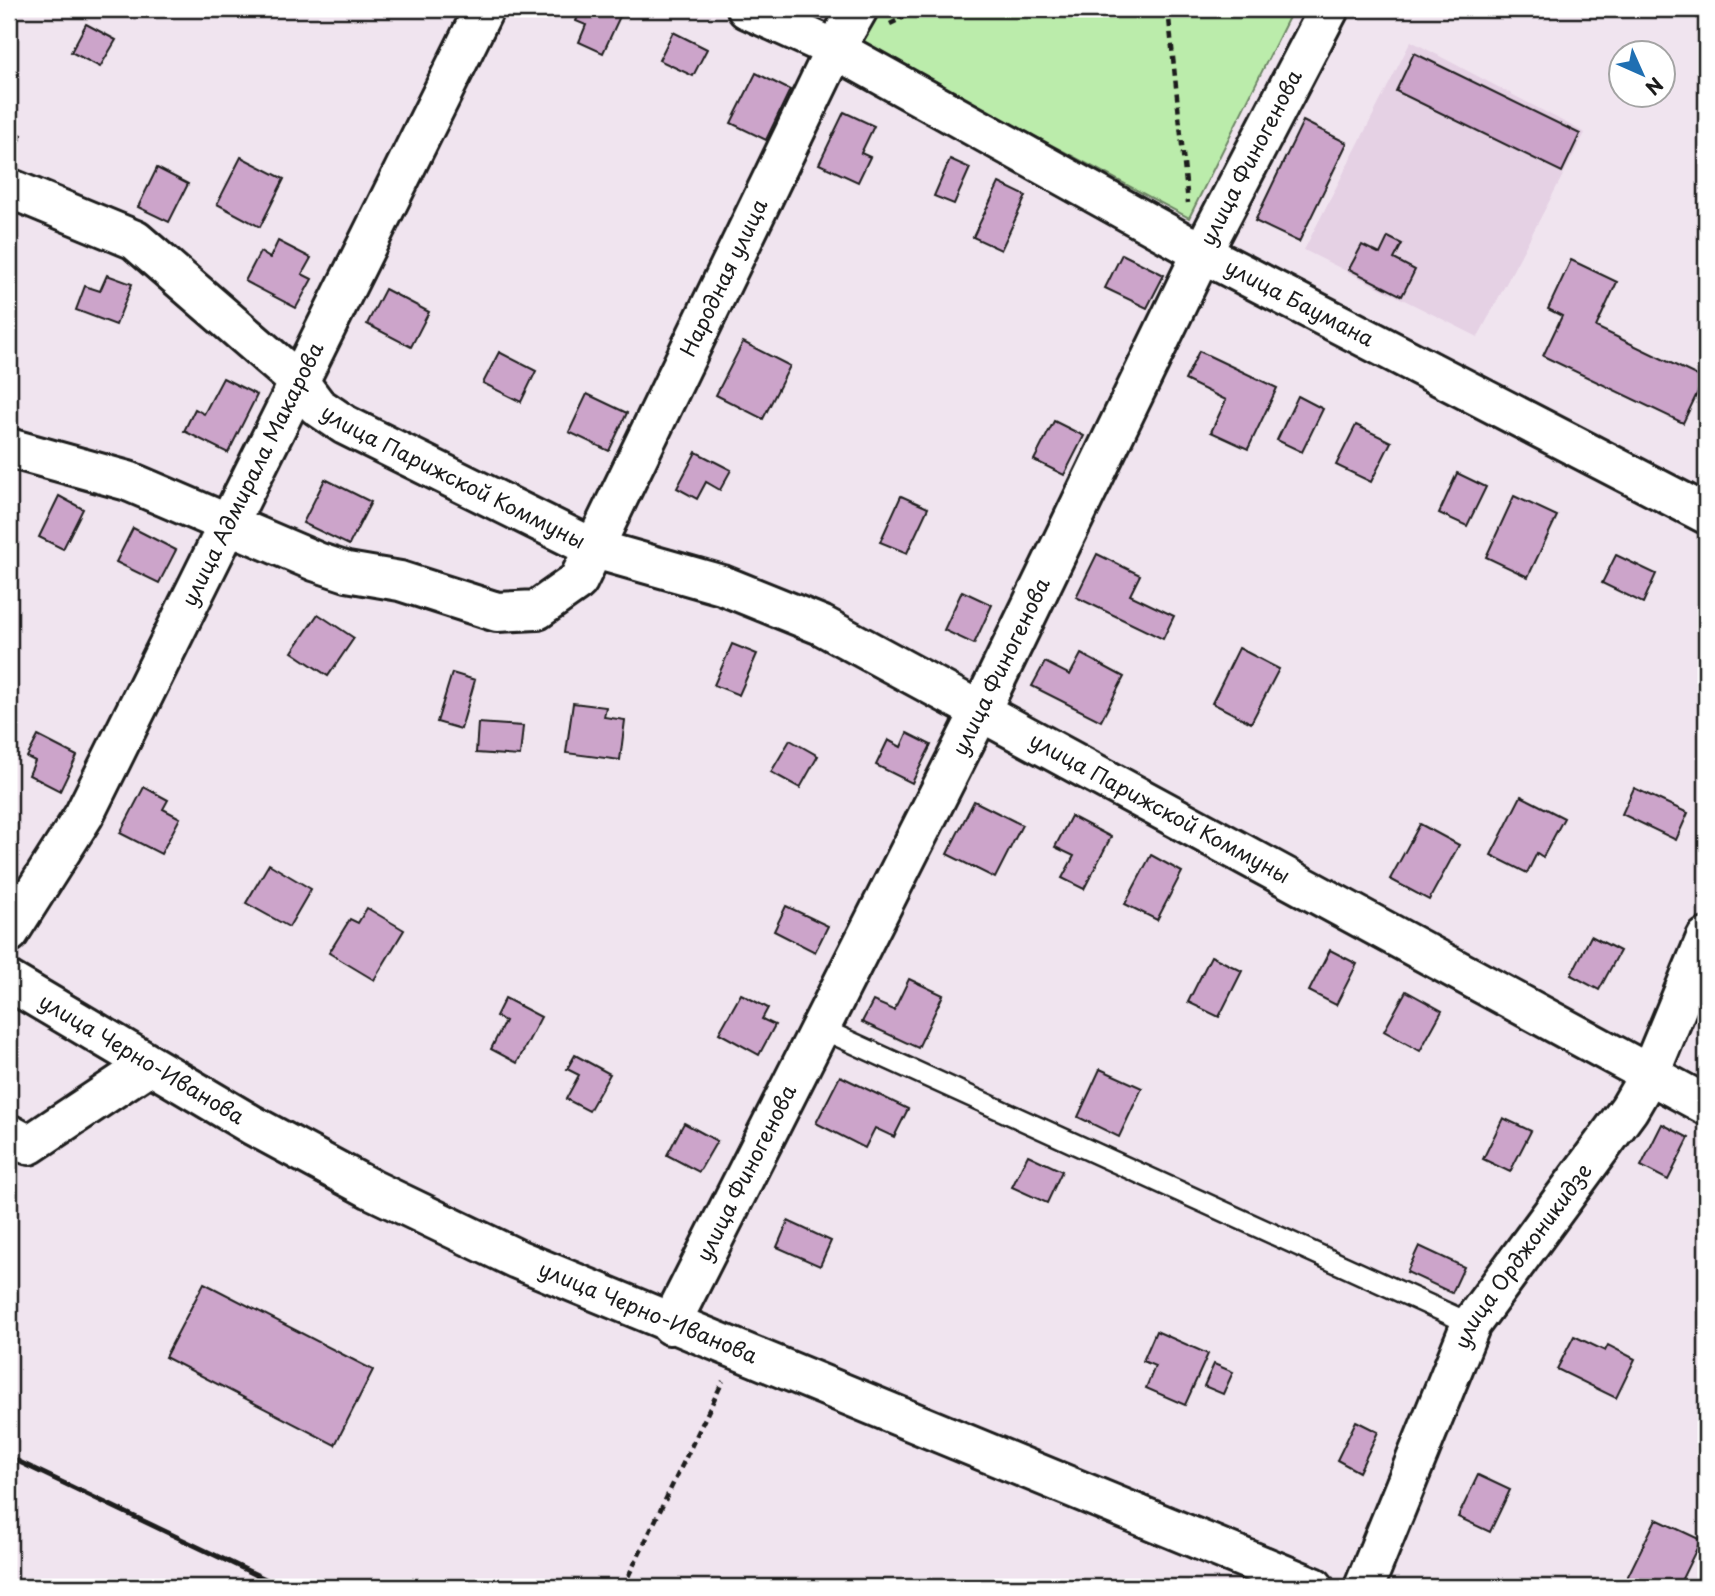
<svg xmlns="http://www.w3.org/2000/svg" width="1715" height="1596" font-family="'Playpen Sans',sans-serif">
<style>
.built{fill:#e5d1e4}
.green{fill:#bbecab;stroke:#6c8464;stroke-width:2}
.building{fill:#cca4ca;stroke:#1c1c1c;stroke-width:2}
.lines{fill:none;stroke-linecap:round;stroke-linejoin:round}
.lane-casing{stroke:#1c1c1c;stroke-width:24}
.street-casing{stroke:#1c1c1c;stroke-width:44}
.secondary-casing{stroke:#1c1c1c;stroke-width:44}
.path{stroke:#1c1c1c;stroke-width:4.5;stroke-dasharray:7 5;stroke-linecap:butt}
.lane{stroke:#fff;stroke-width:19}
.street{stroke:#fff;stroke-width:38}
.secondary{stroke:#fff;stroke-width:38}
.rail{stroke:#1c1c1c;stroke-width:5}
.labels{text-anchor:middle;stroke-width:6;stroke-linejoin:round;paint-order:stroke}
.street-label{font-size:21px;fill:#1c1c1c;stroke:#fff}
</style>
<rect width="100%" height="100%" fill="#f0e4ef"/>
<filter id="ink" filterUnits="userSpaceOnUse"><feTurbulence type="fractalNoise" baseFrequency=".0143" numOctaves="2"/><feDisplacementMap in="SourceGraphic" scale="14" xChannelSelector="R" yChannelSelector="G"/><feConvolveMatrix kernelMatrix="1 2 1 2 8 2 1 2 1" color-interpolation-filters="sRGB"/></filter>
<g filter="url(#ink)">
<path class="built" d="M1411 41 1585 133 1478 337 1304 250Z"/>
<path class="green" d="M875 9H1293L1189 218 856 41Z"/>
<g class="building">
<path d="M581 9H616L622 12 603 53 579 42 586 25 576 21Z"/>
<path d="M86 24 116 40 100 67 71 52Z"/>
<path d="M673 32 707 49 693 76 659 60Z"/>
<path d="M1414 53 1580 134 1562 172 1396 91Z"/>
<path d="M756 73 790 90 766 140 731 123Z"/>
<path d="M844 112 874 126 861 153 870 157 858 182 819 164Z"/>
<path d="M1303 121 1347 143 1299 242 1255 221Z"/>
<path d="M9 128 22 135 9 161Z"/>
<path d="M241 157 284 179 260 227 217 204Z"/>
<path d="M950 159 970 168 954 204 934 196Z"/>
<path d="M157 168 188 184 169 222 138 207Z"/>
<path d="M999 183 1026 196 1001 250 973 237Z"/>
<path d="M1388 237 1402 244 1394 259 1415 270 1402 296 1349 269 1362 245 1380 254Z"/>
<path d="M278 241 311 258 302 274 312 279 296 308 245 281 260 252 270 258Z"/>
<path d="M1122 254 1164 275 1147 308 1105 288Z"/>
<path d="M1571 260 1617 282 1596 327 1704 379 1683 423 1543 356 1562 316 1548 309Z"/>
<path d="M107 275 132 284 116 325 76 310 85 286 100 291Z"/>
<path d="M385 289 429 312 411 347 367 324Z"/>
<path d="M743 342 790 366 763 419 716 395Z"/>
<path d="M1199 351 1277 388 1248 449 1211 432 1226 400 1185 380Z"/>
<path d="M499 352 536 371 521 402 483 383Z"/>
<path d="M223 378 257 395 228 453 184 431 195 409 204 414Z"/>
<path d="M587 394 627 413 609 451 569 432Z"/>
<path d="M1298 396 1323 409 1302 452 1277 440Z"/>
<path d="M1054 421 1084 436 1064 475 1034 460Z"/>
<path d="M1356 425 1391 442 1371 482 1336 465Z"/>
<path d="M696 452 731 470 720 490 706 482 697 499 677 488Z"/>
<path d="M1457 473 1486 487 1467 526 1439 513Z"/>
<path d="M325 479 371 502 349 545 303 523Z"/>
<path d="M59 496 83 509 63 549 39 537Z"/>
<path d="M901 496 928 508 907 553 880 542Z"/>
<path d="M1514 496 1557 516 1528 577 1486 557Z"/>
<path d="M133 528 176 550 159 583 116 562Z"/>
<path d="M1097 554 1140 575 1130 595 1174 616 1163 639 1076 597Z"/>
<path d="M1616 555 1656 574 1643 603 1602 583Z"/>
<path d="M962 591 992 605 974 644 944 630Z"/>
<path d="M318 614 354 638 328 676 292 652Z"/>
<path d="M732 644 757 654 739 695 714 685Z"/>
<path d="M1239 648 1279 669 1251 723 1212 703Z"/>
<path d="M1081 654 1124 677 1101 721 1032 686 1045 662 1070 675Z"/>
<path d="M452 673 475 680 461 729 437 722Z"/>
<path d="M573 703 606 707 604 717 625 720 620 760 566 753Z"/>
<path d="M478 723 523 726 520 756 476 753Z"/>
<path d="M907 733 931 745 912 783 876 765 888 740 901 747Z"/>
<path d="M38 736 77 756 60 791 29 775 35 761 27 757Z"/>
<path d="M790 740 818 756 800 788 771 772Z"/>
<path d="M144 787 168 800 163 809 180 818 161 854 120 833Z"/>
<path d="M1634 788 1688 813 1676 840 1622 814Z"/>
<path d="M1521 796 1564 818 1543 857 1537 853 1527 873 1491 855Z"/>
<path d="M974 801 1022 825 995 878 947 854Z"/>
<path d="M1071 816 1111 837 1084 889 1062 878 1074 856 1055 847Z"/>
<path d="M1420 824 1459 845 1429 900 1390 879Z"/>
<path d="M1151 855 1182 872 1157 920 1125 904Z"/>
<path d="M269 864 311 889 289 927 246 903Z"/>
<path d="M786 906 828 926 815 952 774 931Z"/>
<path d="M367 908 404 930 374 980 329 953 350 919 358 923Z"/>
<path d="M1591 936 1620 951 1599 990 1571 975Z"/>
<path d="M1330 950 1357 964 1336 1005 1309 991Z"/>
<path d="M1211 956 1242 971 1219 1017 1188 1002Z"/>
<path d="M909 979 943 995 918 1048 862 1022 873 1001 894 1010Z"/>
<path d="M1406 991 1442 1011 1420 1051 1384 1031Z"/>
<path d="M741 994 768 1008 762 1019 775 1025 759 1055 719 1033Z"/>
<path d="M505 998 541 1017 517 1063 491 1049 505 1021 496 1016Z"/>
<path d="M575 1055 610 1074 589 1111 566 1099 579 1075 567 1069Z"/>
<path d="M1100 1069 1142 1088 1119 1137 1078 1117Z"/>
<path d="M840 1076 908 1109 894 1137 875 1128 865 1148 816 1123Z"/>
<path d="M1503 1118 1531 1131 1510 1172 1483 1159Z"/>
<path d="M684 1123 717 1141 699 1172 667 1155Z"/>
<path d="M1662 1124 1689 1138 1668 1180 1641 1166Z"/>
<path d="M1028 1155 1062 1171 1047 1203 1012 1187Z"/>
<path d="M788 1221 831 1241 820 1266 777 1247Z"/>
<path d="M1419 1246 1464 1267 1452 1293 1407 1272Z"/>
<path d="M204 1283 373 1370 335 1445 165 1357Z"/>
<path d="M1156 1331 1208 1354 1185 1405 1146 1388 1155 1366 1143 1361Z"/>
<path d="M1574 1336 1605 1351 1608 1345 1635 1359 1616 1398 1557 1369Z"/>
<path d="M1214 1364 1233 1372 1223 1394 1204 1386Z"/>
<path d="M1356 1421 1378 1432 1359 1472 1337 1460Z"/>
<path d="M1478 1475 1510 1490 1490 1532 1458 1517Z"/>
<path d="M1656 1519 1701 1540 1678 1587H1625L1623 1586Z"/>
</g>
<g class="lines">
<g class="lane-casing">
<path id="lane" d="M820 1028 1471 1324"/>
</g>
<g class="street-casing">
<g id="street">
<path id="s1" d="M747 9 835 49 1202 253 1706 514"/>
<path id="s2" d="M9 188 135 240 299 382 317 406 345 425 595 549 722 585 821 625 1706 1105"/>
<path id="s3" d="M9 448 128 481 317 562 347 572 400 581 497 612 537 610 578 581 835 49 858 9"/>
<path id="s4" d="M9 933 84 815 484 9"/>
<path d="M9 1134 29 1145 149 1065"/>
<path id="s5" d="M1364 1587 1471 1324 1629 1109 1650 1073 1706 938"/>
</g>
</g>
<g class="secondary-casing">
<g id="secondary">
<path id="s6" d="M9 981 252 1125 371 1189 517 1259 1314 1587"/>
<path id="s7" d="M670 1325 980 712 1202 253 1329 9"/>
</g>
</g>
<g class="path">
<path d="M1168 9 1188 203"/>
<path d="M890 24 920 9"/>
<path d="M623 1587 723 1381"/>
</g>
<use href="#lane" class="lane"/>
<use href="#street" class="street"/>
<use href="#secondary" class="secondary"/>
<path class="rail" d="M9 1457 282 1587"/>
</g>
</g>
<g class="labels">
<g class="street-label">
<text dy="7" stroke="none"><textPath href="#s7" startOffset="1304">улица Финогенова</textPath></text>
<text dy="7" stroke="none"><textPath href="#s3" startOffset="943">Народная улица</textPath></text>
<text dy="7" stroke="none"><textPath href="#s1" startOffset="626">улица Баумана</textPath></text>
<text dy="7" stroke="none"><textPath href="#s4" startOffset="520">улица Адмирала Макарова</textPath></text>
<text dy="7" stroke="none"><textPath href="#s2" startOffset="537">улица Парижской Коммуны</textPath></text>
<text dy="7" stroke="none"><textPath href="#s7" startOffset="737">улица Финогенова</textPath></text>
<text dy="7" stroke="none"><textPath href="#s2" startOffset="1320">улица Парижской Коммуны</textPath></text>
<text dy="7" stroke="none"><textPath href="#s6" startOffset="154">улица Черно-Иванова</textPath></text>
<text dy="7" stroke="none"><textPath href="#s7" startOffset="170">улица Финогенова</textPath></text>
<text dy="7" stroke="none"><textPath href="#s5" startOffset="369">улица Орджоникидзе</textPath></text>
<text dy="7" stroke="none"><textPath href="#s6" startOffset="721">улица Черно-Иванова</textPath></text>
</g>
</g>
<rect width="1715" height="1596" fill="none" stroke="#fff" stroke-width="35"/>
<rect x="18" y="18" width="1680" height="1561" fill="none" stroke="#1c1c1c" stroke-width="2.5" filter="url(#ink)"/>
<g transform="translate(1642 74) rotate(135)"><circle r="33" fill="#ffffff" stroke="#a4a4a4" stroke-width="2"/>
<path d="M0-5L12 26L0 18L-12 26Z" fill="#1f6fb2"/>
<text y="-10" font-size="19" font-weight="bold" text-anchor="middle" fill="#1c1c1c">N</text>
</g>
</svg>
